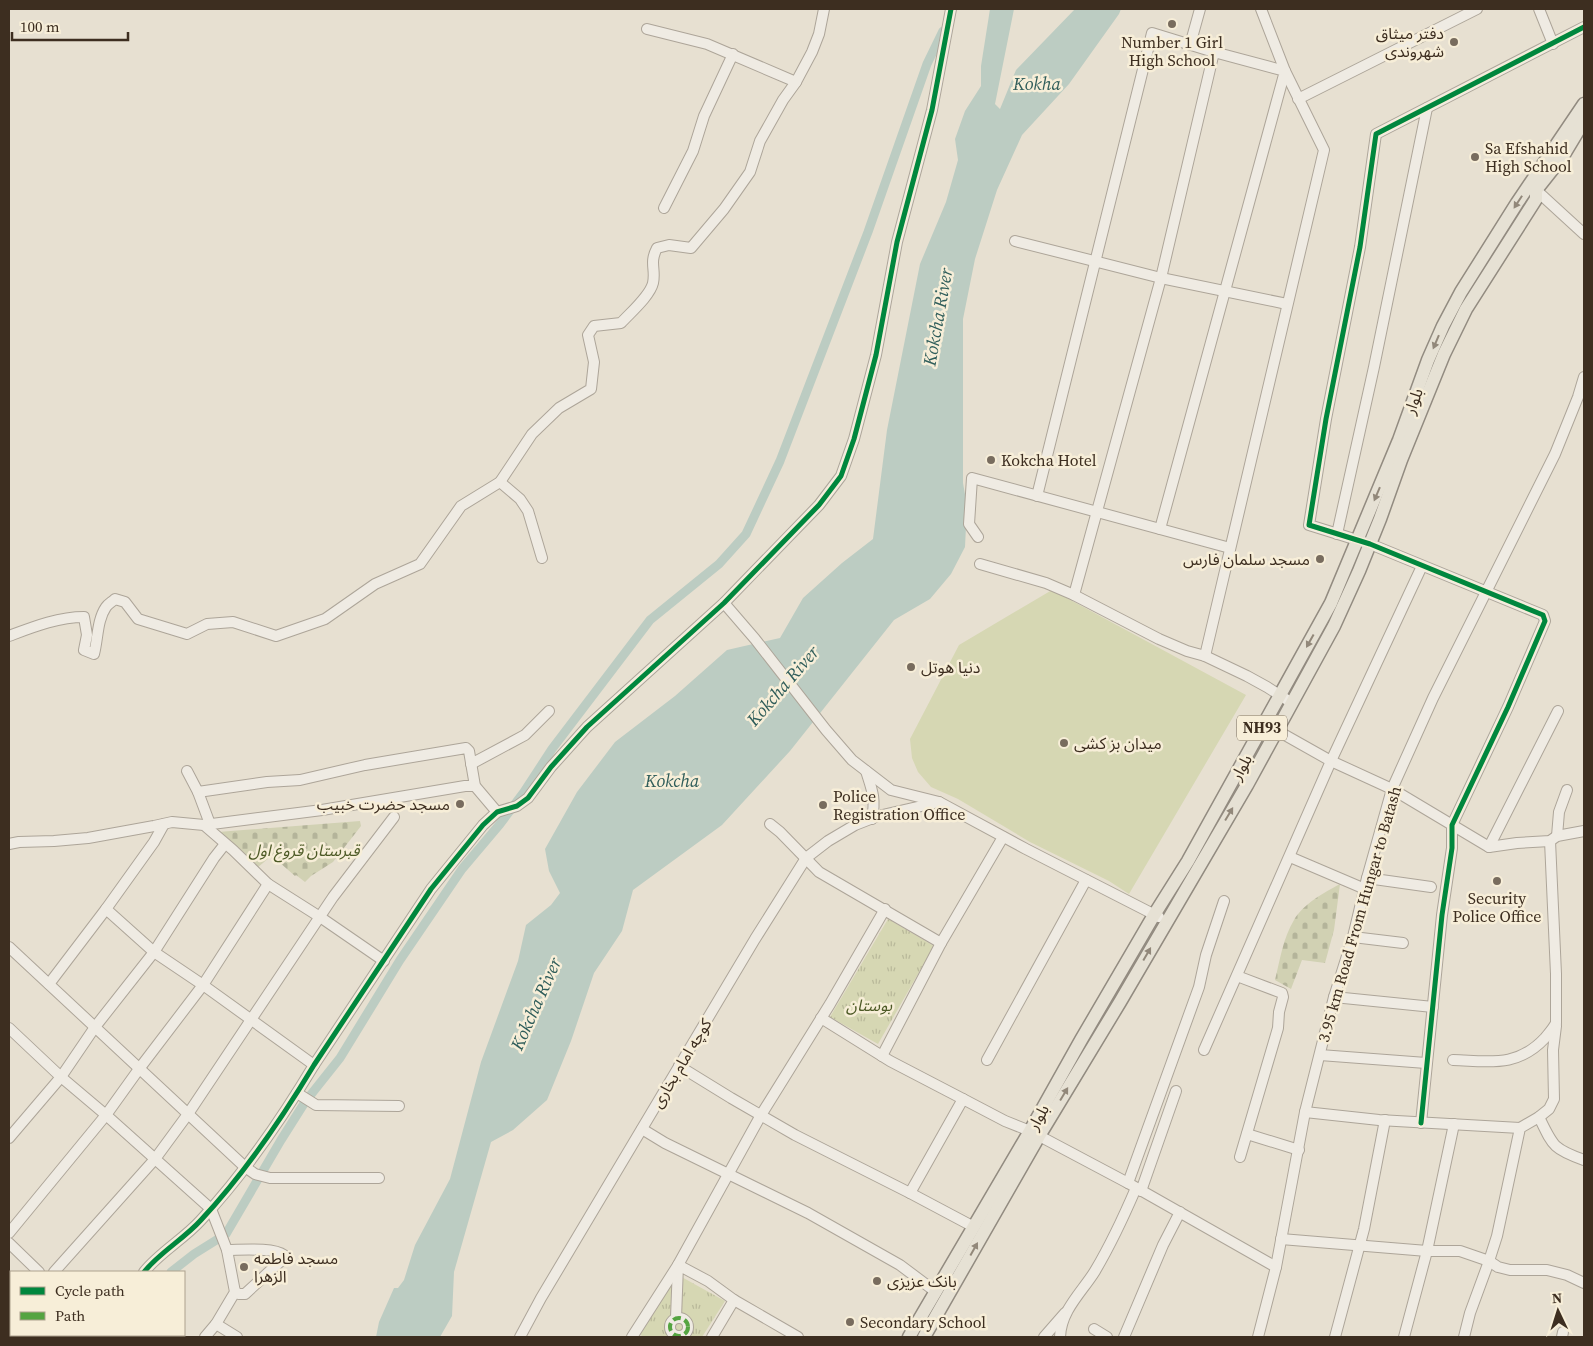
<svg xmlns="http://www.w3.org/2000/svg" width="1593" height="1346" font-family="'Source Serif 4','Noto Sans Arabic',serif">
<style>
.green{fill:#d6d7b3}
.cemetery{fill:url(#cemetery-stones)}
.park{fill:url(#park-tufts)}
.water{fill:#bcccc2}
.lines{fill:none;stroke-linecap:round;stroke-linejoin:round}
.canal{stroke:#bcccc2;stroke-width:9}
.minor-casing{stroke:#ada599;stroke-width:12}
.major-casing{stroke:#928b80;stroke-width:15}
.minor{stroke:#efebe3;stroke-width:10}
.major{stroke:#e6e1d4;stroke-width:12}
.quiet{stroke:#54a441;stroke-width:4;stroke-dasharray:8 4;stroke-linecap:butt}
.cycleway-casing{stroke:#f7eed8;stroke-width:8}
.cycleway{stroke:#00873e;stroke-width:5}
.oneway{fill:#92887a}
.poi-dot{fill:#786c5e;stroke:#f7eed8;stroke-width:2}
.labels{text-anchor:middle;stroke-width:5;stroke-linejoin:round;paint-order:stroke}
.shield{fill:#f7eed8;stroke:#756857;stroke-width:1}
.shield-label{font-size:15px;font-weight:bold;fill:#3d2e20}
.poi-label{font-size:16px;fill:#3d2e20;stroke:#f7eed8;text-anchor:start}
.street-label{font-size:16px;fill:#3d2e20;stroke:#f7eed8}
.park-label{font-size:16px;font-style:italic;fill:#4d5a26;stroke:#f7eed8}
.water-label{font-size:18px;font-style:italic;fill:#2f5d5a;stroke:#f7eed8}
</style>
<defs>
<pattern id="cemetery-stones" width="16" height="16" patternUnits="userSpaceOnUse" patternTransform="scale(1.25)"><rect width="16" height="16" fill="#d1d1b3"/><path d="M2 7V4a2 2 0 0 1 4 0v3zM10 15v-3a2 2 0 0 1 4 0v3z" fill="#b4b49a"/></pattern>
<pattern id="park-tufts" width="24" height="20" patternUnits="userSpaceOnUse" patternTransform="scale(1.25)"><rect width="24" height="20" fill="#d6d7b3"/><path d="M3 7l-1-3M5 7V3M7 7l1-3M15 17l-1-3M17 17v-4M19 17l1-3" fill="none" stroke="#b9b99a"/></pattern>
</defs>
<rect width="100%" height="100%" fill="#e7e0d1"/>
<path class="green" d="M1052 590 1246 695 1129 894 1109 881 1030 842 958 799 931 787 918 772 912 758 910 739 959 645Z"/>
<g class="cemetery">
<path d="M360 821 361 826 333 862 311 876 305 882 296 875 295 876 279 862 276 864 270 857 257 868 218 832Z"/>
<path d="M1340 884 1334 930 1325 963 1302 960 1291 989 1275 980C1280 960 1283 938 1294 920 1303 904 1325 892 1340 884Z"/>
</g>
<g class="park">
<path d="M888 919 934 946 878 1044 830 1017Z"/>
<path d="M678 1275 725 1301 702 1337H645L640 1335Z"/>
</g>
<path class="water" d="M990 9H1014L995 104 1000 109 1016 70 1075 9H1121L1119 14 1069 84 1022 135 997 190 975 259 963 319V483L967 506 965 547 951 574 930 599 894 620 790 751 722 825 633 890 622 931 594 973 571 1041 547 1100 513 1130 491 1142 454 1272 452 1316 440 1337H376L379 1322 394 1288H398L404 1280 415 1245 450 1179 481 1062 518 961 526 925 551 905 560 893 549 871 545 849 577 792 615 742 675 696 727 650 780 638 803 598 842 563 873 539 887 430 920 264 946 202 958 160 955 139 965 111 981 86V66Z"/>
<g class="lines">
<g class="canal">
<path d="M171 1272 194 1254 226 1234 281 1140 305 1102 340 1058 400 960 462 869 500 824 524 792 552 749 650 620 719 564 746 534 780 461 868 232 927 64 943 31"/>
<path d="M106 1337 108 1335"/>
</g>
<g class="minor-casing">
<g id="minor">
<path d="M1539 9 1553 44"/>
<path d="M647 29 707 44 796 82"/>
<path d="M1190 45 1200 9"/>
<path d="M1298 99 1477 9"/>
<path d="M1536 190 1584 234"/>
<path d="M664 208 693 151 704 116 733 54"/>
<path d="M1015 241 1161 278 1287 304"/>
<path d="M500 482 520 499 528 511 542 558"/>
<path d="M1037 496 1152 33 1214 52"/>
<path d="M1337 534 1374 367 1427 108"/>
<path d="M978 537 969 524 972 478 1230 548"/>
<path d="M980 564 1046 583 1074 595 1159 639 1187 651 1205 656 1247 676 1267 687 1292 703"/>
<path d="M1074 595 1161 278 1214 52 1285 71 1160 529"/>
<path d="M724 603 755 639 826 730 852 760 891 790 939 802 1026 849 1159 917"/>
<path d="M9 636C33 627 58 617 84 617L87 635 84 650 94 654C98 639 97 620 106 607 108 604 112 602 115 599L125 602 138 619 187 634 207 624 233 622 276 636 325 619 375 584 420 564 461 506 500 482 532 434 559 408 591 389 594 362 588 335 594 326 621 323C630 313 650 296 653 283 656 269 649 263 657 248L669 245 691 248 724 209 750 172 760 141 783 100 796 82 812 52 819 34 824 9"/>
<path d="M1205 656 1324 150 1285 71 1261 9"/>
<path d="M1276 730 1331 761 1392 789 1489 847 1517 843 1550 841 1557 836 1584 831"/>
<path d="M471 764 525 735 549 711"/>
<path d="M187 771 198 792 210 824"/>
<path d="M866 771C872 790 876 798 872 819"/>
<path d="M198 792 267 782 300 780 365 765 466 748 469 751 475 786 497 812"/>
<path d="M770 824 780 832 819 872 941 943"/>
<path d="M204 825 322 810 465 786H475"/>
<path d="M1557 836 1559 812 1567 790"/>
<path d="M9 844 19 842 54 841 88 838 154 826 172 822 204 825 233 850 268 884 320 917 384 961"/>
<path d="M1489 847 1558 711"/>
<path d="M1290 857 1365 889"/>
<path d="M1367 878 1431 887"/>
<path d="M106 909 154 842 164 824"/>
<path d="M1353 937 1403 943"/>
<path d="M9 947 245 1167 255 1174 270 1178H379"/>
<path d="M1237 976 1282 993 1283 997 1279 1012 1278 1028 1240 1157"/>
<path d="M49 984 106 909 154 952 203 985 314 1065"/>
<path d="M1334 997 1433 1007"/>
<path d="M821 1018 890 1061 963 1099"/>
<path d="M9 1028 61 1077 106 1115 211 1209 227 1250 235 1292 216 1324 205 1337"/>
<path d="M1204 1050 1331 761 1422 566"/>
<path d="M1320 1055 1426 1063"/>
<path d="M882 1056 941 943 1003 837"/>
<path d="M987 1060 1086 880"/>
<path d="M1453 1060C1489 1061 1517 1068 1545 1038 1549 1033 1553 1029 1556 1023V974L1550 841"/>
<path d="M679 1066 731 1098 795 1135 910 1193 974 1227"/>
<path d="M297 1093 316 1105 399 1106"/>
<path d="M1305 1112 1379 1120 1520 1128"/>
<path d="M1539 1117C1553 1146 1553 1149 1584 1160"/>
<path d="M1421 1123 1442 915 1452 848V825L1508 707 1545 621 1543 615 1370 544 1309 525 1326 419 1360 247 1376 134 1584 27"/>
<path d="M642 1129 665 1143 808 1213 900 1265 936 1292"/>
<path d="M1247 1134 1299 1150"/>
<path d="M9 1138 61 1077 95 1027 154 952 214 858 225 844"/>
<path d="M1128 1183 1199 987 1206 955 1224 901"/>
<path d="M1141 1191 1176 1091"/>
<path d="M910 1193 963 1099 1005 1121 1030 1131 1128 1183 1276 1267"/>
<path d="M9 1233 106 1115 139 1069 203 985 268 884"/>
<path d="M1281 1239 1427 1251H1460L1489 1261 1498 1267 1510 1270H1547L1567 1275 1584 1283"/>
<path d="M9 1243 39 1272"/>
<path d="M227 1250C241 1250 273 1247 284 1255V1258L245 1294H239L235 1292"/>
<path d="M1489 1261 1497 1236 1520 1128 1539 1117 1549 1109 1554 1099 1553 1050 1556 1026"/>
<path d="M54 1272 155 1159 188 1114 333 897 394 817"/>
<path d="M144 1272C160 1252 184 1239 201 1220 244 1174 281 1120 314 1065L431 889 483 825 497 812 517 806 528 798 551 767 587 727 724 603 819 505 841 476 854 439 876 355 897 242 932 110 951 9"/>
<path d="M676 1318 678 1265 708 1281 734 1300 798 1337"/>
<circle cx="679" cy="1327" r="9"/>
<path d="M216 1324 237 1337"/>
<path d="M1094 1329 1107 1337"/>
<path d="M13 1337V1335"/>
<path d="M95 1337 97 1335"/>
<path d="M520 1337 541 1298 755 939 806 858 828 841 855 825 878 816 939 802"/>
<path d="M632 1337 678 1265 761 1115 830 1004 885 909"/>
<path d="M712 1337 734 1300"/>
<path d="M1044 1337 1065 1313"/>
<path d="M1060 1337C1061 1310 1082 1292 1095 1271 1111 1244 1124 1216 1136 1188"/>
<path d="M1124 1337 1163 1245 1180 1212"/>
<path d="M1258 1337 1276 1267 1305 1112 1334 997 1353 937 1367 878 1392 789 1433 698 1555 454 1578 397 1584 377"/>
<path d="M1335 1337 1364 1229 1385 1120"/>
<path d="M1404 1337 1427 1251 1454 1124"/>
<path d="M1464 1337 1470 1313 1488 1264"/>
<path d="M1562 1337 1563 1332"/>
</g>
</g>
<g class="major-casing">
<g id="major">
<path d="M909 1337 1030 1131 1081 1040 1154 915 1188 861 1331 603 1399 440 1428 360 1443 326 1461 292 1517 203 1584 104"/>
<path d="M924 1337 1039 1136 1120 1002 1247 785 1334 626 1359 571 1380 519 1401 460 1444 354 1466 309 1536 199V190L1563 156 1584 121"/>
</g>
</g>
<use href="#minor" class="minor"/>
<use href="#major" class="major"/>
<circle class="quiet" cx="679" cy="1327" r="9"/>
<g class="cycleway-casing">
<g id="cycleway">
<path d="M1421 1123 1442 915 1452 848V825L1508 707 1545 621 1543 615 1370 544 1309 525 1326 419 1360 247 1376 134 1584 27"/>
<path d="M144 1272C160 1252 184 1239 201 1220 244 1174 281 1120 314 1065L431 889 483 825 497 812 517 806 528 798 551 767 587 727 724 603 819 505 841 476 854 439 876 355 897 242 932 110 951 9"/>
</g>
</g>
<use href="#cycleway" class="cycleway"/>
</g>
<defs><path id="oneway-solid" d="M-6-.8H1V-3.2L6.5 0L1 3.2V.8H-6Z" transform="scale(1.25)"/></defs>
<g class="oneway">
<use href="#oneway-solid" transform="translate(1518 202) rotate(123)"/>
<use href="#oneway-solid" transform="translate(1436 342) rotate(113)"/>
<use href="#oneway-solid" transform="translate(1377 494) rotate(113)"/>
<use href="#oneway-solid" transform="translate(1310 641) rotate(119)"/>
<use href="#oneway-solid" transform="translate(1229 814) rotate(-59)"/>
<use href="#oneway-solid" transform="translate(1147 954) rotate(-60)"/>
<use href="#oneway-solid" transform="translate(1064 1094) rotate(-59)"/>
<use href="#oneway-solid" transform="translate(974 1249) rotate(-61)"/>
</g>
<g class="poi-dot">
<circle cx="1172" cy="24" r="5"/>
<circle cx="1454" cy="42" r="5"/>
<circle cx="1475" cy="157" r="5"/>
<circle cx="991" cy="460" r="5"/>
<circle cx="1320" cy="559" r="5"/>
<circle cx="911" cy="667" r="5"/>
<circle cx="1064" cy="743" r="5"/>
<circle cx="460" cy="804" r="5"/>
<circle cx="823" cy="805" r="5"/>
<circle cx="1497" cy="881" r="5"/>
<circle cx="244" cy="1267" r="5"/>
<circle cx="877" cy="1281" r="5"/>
<circle cx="850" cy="1322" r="5"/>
</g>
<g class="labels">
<rect class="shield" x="1237" y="715.5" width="50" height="25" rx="4"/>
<g class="shield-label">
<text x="1262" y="733">NH93</text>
</g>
<g class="poi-label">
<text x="1444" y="39" text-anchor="end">دفتر میثاق<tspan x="1444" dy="18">شهروندی</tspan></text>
<text x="1172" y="48" text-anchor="middle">Number 1 Girl<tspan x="1172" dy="18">High School</tspan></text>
<text x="1485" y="154">Sa Efshahid<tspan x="1485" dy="18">High School</tspan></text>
<text x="1001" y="466">Kokcha Hotel</text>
<text x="1310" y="565" text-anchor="end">مسجد سلمان فارس</text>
<text x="921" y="673">دنیا هوتل</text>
<text x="1074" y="749">میدان بز کشی</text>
<text x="833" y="802">Police<tspan x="833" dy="18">Registration Office</tspan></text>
<text x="450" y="810" text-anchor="end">مسجد حضرت خبیب</text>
<text x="1497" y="904" text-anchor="middle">Security<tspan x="1497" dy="18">Police Office</tspan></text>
<text x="254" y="1264">مسجد فاطمه<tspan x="254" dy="18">الزهرا</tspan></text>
<text x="887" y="1287">بانک عزیزی</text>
<text x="860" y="1328">Secondary School</text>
</g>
<g class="street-label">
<text transform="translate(1413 401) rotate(-70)" y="6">بلوار</text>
<text transform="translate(1241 767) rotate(-61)" y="6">بلوار</text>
<text transform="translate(1359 914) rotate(-74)" y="6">3.95 km Road From Hungar to Batash</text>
<text transform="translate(681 1063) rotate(-59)" y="6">کوچه امام بخاری</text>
<text transform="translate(1038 1117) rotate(-61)" y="6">بلوار</text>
</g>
<g class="park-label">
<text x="304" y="856">قبرستان قروغ اول</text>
<text x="869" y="1011">بوستان</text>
</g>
<g class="water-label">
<text x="1037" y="90">Kokha</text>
<text transform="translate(938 317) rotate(-80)" y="6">Kokcha River</text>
<text transform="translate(783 686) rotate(-49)" y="6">Kokcha River</text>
<text x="672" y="787">Kokcha</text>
<text transform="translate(536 1004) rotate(-66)" y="6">Kokcha River</text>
</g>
</g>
<rect width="1593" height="1346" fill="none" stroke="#3d2e20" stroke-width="20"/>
<rect x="10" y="1271" width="175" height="65" fill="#f7eed8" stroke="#ada18e"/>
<rect x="20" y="1287" width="25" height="8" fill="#00873e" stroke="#ada18e"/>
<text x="55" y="1296" font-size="15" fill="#3d2e20">Cycle path</text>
<rect x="20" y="1312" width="25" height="8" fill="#54a441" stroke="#ada18e"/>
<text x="55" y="1321" font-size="15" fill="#3d2e20">Path</text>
<g transform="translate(1558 1311) rotate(356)" stroke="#f7eed8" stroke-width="4" paint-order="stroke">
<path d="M0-4L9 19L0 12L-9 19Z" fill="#3d2e20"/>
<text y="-8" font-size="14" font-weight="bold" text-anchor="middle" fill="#3d2e20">N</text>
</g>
<path d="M12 32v8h116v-8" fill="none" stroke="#3d2e20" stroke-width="2.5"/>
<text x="20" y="32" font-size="15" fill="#3d2e20" stroke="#f7eed8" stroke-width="4" paint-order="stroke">100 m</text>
</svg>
